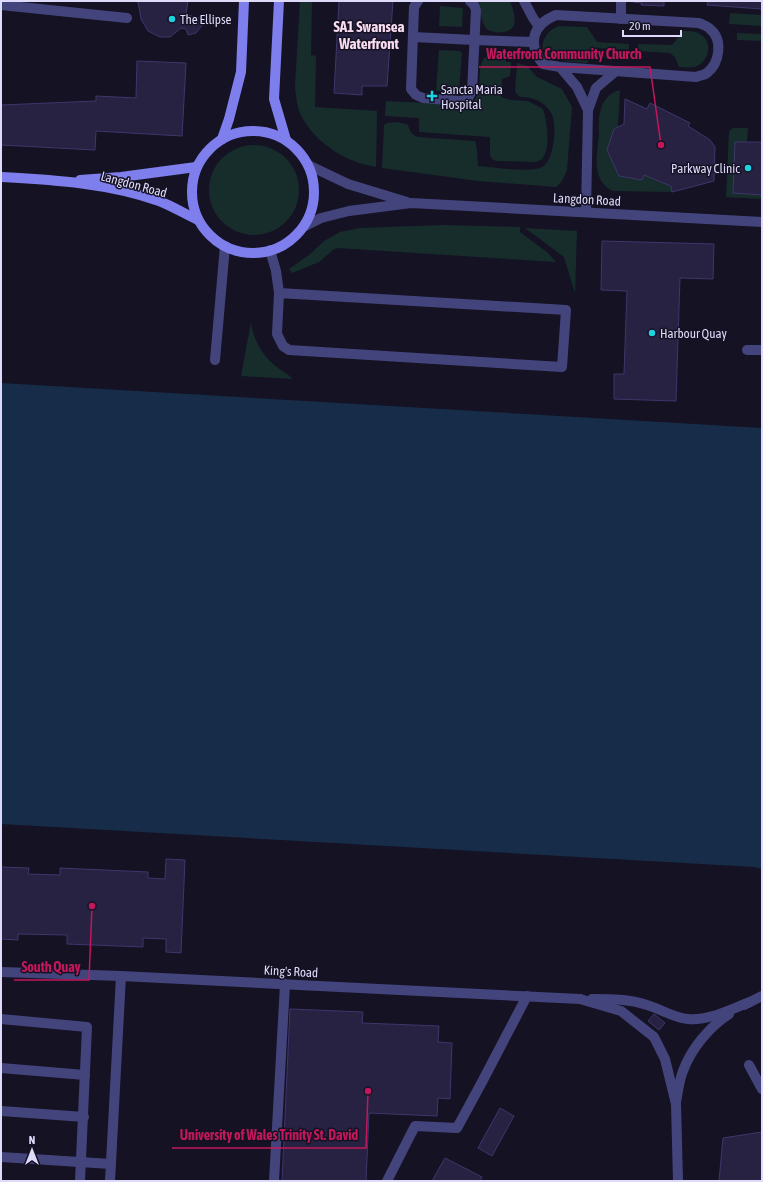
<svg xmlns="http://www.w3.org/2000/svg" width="763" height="1182" font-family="'Asap Condensed',sans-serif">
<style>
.green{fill:#162d2c}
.water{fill:#172c48}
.building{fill:#272142;stroke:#3f366b}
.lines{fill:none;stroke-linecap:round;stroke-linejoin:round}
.lane{stroke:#44447c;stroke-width:10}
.street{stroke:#44447c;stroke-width:10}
.secondary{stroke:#7e7eed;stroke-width:10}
.poi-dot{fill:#20d2e0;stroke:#151224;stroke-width:1.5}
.labels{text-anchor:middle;stroke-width:3;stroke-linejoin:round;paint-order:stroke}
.poi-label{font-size:13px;fill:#dddafa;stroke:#151224;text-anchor:start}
.street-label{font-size:13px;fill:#dddafa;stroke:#151224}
.quarter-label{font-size:15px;font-weight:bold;fill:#fadcf0;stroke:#151224}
.leader{fill:none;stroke:#c2185b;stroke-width:1.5}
.callout-dot{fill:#c2185b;stroke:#151224;stroke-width:1.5}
.callout-label{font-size:14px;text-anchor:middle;font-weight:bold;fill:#c2185b;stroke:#151224;stroke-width:3;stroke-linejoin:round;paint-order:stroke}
</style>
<rect width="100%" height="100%" fill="#151224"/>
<g class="green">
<path d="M300 1H312L311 55 316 56 315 107 377 111 376 167C348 163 317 144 303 119 297 109 296 97 295 86Z"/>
<path d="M478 1H510C513 8 516 18 514 25 510 35 492 34 486 28 480 20 481 10 478 1Z"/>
<path d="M440 6 463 8 462 27 439 26Z"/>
<path d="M730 13 762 15V26L729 24Z"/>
<path d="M559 26 587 27 597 42 629 44V50L597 48 587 63C576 62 562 62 552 58 534 51 545 30 559 26Z"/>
<path d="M683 31C688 31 694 31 698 33 714 40 710 62 695 67 690 68 684 67 679 67L675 57 670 53 637 51 638 44 672 45Z"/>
<path d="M737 33 762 34V41L737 40Z"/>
<path d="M439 50 459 51 462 53 459 92 436 91Z"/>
<path d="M493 53H507L506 62H511L510 76 502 79 501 97 510 100 528 101 543 109C547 120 551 150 542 159 542 159 537 162 536 162L496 161 492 159 490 155V137L419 132V118L385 116 386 101 468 105C491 94 468 60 493 53Z"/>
<path d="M517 63 527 66 537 77 562 89 572 107 567 170 562 181 556 187 478 181 382 168 384 125C390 121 402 122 408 125 410 132 412 135 418 137L475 141 477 150 478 166C491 167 532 173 542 167 554 162 558 123 551 113 544 101 533 97 520 97L515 92Z"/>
<path d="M620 90 618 127 614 129 607 150 619 176 642 180 644 175 671 186 672 192 613 191C591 181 597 154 599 135 599 127 598 117 601 109 603 100 611 92 620 90Z"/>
<path d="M733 128H748L747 142H735L733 193 762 195V199L726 197 729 131Z"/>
<circle cx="254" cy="190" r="45"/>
<path d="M444 225 520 227V232L548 253 556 262 337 248 333 250 319 262 292 273 289 269 309 255 324 241 340 232 360 228Z"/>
<path d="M525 228 577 231 575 293 564 257Z"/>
<path d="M251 322C253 339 263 357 277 367 283 372 288 373 292 379L241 376Z"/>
</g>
<path class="water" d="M1 383 762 428V869L754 867 1 824Z"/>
<g class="building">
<path d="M134 1H188L186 14 197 18 204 16V23L196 33 188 35 186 29 181 28 170 37H160L148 31 141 19 138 2Z"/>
<path d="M339 1H393L387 86H362V95L334 93Z"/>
<path d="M633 1H664V6L641 5 642 3 633 2Z"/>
<path d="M708 1H762V9L707 5Z"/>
<path d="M137 61 186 63 182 136 96 131 95 150 1 145V105L96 101V96L136 98Z"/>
<path d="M625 99 647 109 650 103 690 123 688 126 710 140 715 147 714 181 672 192 671 186 644 175 642 180 619 176 607 150 614 129 624 124Z"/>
<path d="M735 142H762V195L733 193Z"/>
<path d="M602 241 714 244 713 279 680 278 676 401 614 399V374H624L627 291 601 290Z"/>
<path d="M166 859 185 860 181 953 166 952V939L143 938V947L67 944V935L18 934V940L1 939V867L29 868 28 874 60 875V868L148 872V878L165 879Z"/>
<path d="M290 1009 363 1012 362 1023 439 1026 438 1042 452 1043 450 1099 438 1098 437 1116 369 1113 366 1181H282Z"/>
<path d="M654 1014 665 1023 659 1030 648 1021Z"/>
<path d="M500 1108 514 1116 492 1156 478 1148Z"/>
<path d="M762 1132V1181H719L723 1138Z"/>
<path d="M445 1158 482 1177 480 1181H432Z"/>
</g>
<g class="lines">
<g class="lane">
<path d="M418 1 414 7 411 89 416 95 423 98 462 101 468 98 472 91 476 10 474 5 470 1"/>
<path d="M524 1 533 18 539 27"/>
<path d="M1 5 127 18"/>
<path d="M621 19V1"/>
<path d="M413 37 474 40 533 42"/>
<path d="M270 250 276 271 279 293"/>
<path d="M279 293 566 310 562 367 289 350 283 346 277 334Z"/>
<path d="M747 350H762"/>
<path d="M215 360 225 246"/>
<path d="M580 999 621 1011 654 1037 665 1059 676 1104 678 1181"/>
<path d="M592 999C611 999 629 999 647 1005 661 1009 674 1018 688 1019 709 1021 731 1009 750 1002"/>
<path d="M744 1005 762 996"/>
<path d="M1 1019 87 1027 80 1181"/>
<path d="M749 1065 762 1089"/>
<path d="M1 1068 85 1075"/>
<path d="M676 1102C678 1092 679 1081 683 1071 691 1049 709 1027 729 1014"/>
<path d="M1 1111 84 1117"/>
<path d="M1 1157 111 1164"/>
<path d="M387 1181 415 1126 457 1128 482 1082 527 996"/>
</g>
<g class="street">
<path d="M560 67 696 77C699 76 704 75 707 73 720 63 723 39 710 29 708 26 703 25 699 23L556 15C531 25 528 45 543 64L560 67 577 87 588 110"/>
<path d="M308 165 348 184 407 202"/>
<path d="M586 212 588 110 596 88 616 71"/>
<path d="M303 227 321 218 349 211 411 203 762 222"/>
<path d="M1 972 121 976 580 999"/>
<path d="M110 1181 121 976"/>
<path d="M274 1181 285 984"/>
</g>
<g class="secondary">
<path d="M279 1 274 99 286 140"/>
<circle cx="253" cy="192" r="61"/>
<path d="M222 139 229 119 241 72 244 1"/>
<path d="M1 177C54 180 109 183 159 201 172 206 185 214 198 220"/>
<path d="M80 180 121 177 196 167"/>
</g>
</g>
<g class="poi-dot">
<circle cx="172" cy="19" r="4"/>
<path d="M430 90h4v4h4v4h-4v4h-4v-4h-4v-4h4z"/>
<circle cx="748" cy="168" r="4"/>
<circle cx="652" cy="333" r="4"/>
</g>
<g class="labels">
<g class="poi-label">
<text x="180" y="24">The Ellipse</text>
<text x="441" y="94">Sancta Maria<tspan x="441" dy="15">Hospital</tspan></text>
<text x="740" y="173" text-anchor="end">Parkway Clinic</text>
<text x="660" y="338">Harbour Quay</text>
</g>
<g class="street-label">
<text transform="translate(134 184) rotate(15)" y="5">Langdon Road</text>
<text transform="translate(587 199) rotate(3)" y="5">Langdon Road</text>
<text transform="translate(291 971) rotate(3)" y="5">King's Road</text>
</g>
<g class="quarter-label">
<text x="369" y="32">SA1 Swansea<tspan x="369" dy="17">Waterfront</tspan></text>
</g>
</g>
<path class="leader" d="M661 145L650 67H479M92 906L89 980H14M368 1091L366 1148H172"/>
<g class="callout-dot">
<circle cx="661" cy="145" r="4"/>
<circle cx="92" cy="906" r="4"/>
<circle cx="368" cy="1091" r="4"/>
</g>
<g class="callout-label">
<text x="564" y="59">Waterfront Community Church</text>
<text x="51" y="972">South Quay</text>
<text x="269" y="1140">University of Wales Trinity St. David</text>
</g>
<rect width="763" height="1182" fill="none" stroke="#dddafa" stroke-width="4"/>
<g transform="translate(32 1150)" stroke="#151224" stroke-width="3" paint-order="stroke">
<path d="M0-3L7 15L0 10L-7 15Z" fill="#dddafa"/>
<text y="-6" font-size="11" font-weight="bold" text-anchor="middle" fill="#dddafa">N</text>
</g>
<path d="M623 30v6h58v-6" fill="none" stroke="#dddafa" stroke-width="2"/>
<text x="629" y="30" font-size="12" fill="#dddafa" stroke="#151224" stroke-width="3" paint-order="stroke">20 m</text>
</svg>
